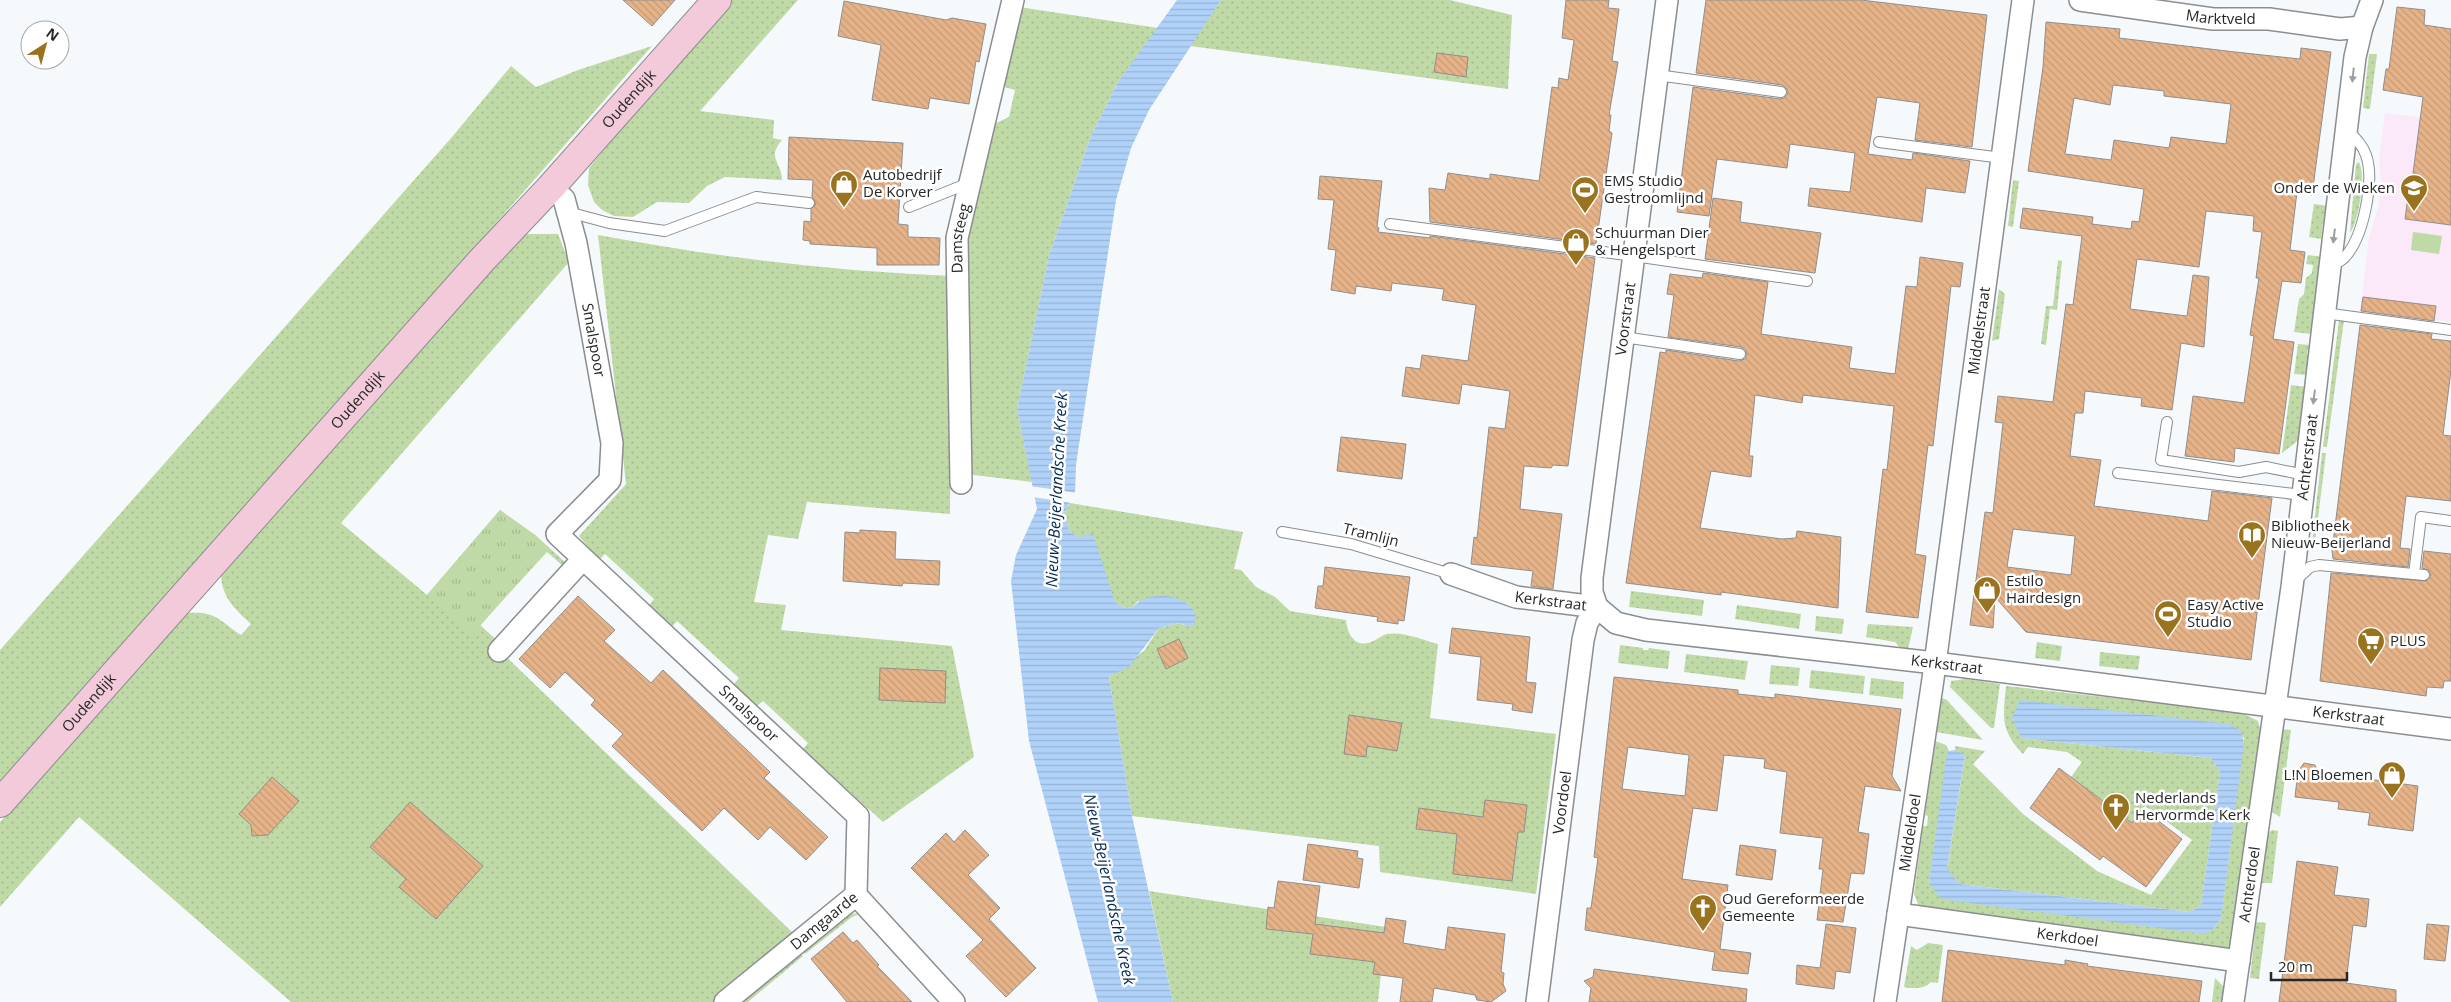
<svg xmlns="http://www.w3.org/2000/svg" width="2451" height="1002" font-family="'Open Sans',sans-serif">
<style>
.education{fill:#fbe8f9}
.grass{fill:url(#grass-dots)}
.park{fill:url(#park-tufts)}
.pitch{fill:#bfdaa6}
.water{fill:url(#water-rules)}
.pier{fill:#f6f9fc}
.building{fill:url(#building-back-hatch);stroke:#918e8c;fill-rule:evenodd}
.lines{fill:none;stroke-linecap:round;stroke-linejoin:round}
.lane-casing{stroke:#8b8d90;stroke-width:12}
.street-casing{stroke:#8b8d90;stroke-width:24}
.secondary-casing{stroke:#8b8d90;stroke-width:30}
.lane{stroke:#fff;stroke-width:10}
.street{stroke:#fff;stroke-width:21}
.secondary{stroke:#f3cada;stroke-width:28}
.oneway{fill:#9d9e9e}
.labels{text-anchor:middle;stroke-width:5;stroke-linejoin:round;paint-order:stroke}
.street-label{font-size:15px;fill:#262728;stroke:#fff}
.poi-label{font-size:15px;fill:#262728;stroke:#fff;text-anchor:start}
.water-label{font-size:16px;font-style:italic;fill:#002953;stroke:#fff}
</style>
<defs>
<pattern id="grass-dots" width="8" height="8" patternUnits="userSpaceOnUse" patternTransform="scale(1.25)"><rect width="8" height="8" fill="#bfdaa6"/><path d="M2 2h.1M6 6h.1" fill="none" stroke="#a4bb8f" stroke-width="1.8" stroke-linecap="round"/></pattern>
<pattern id="park-tufts" width="24" height="20" patternUnits="userSpaceOnUse" patternTransform="scale(1.25)"><rect width="24" height="20" fill="#bfdaa6"/><path d="M3 7l-1-3M5 7V3M7 7l1-3M15 17l-1-3M17 17v-4M19 17l1-3" fill="none" stroke="#a4bb8f"/></pattern>
<pattern id="water-rules" width="6" height="5" patternUnits="userSpaceOnUse" patternTransform="scale(1.25)"><rect width="6" height="5" fill="#b0d1f8"/><path d="M0 2.5h6" fill="none" stroke="#97b3d5"/></pattern>
<pattern id="building-back-hatch" width="6" height="6" patternUnits="userSpaceOnUse" patternTransform="scale(1.25)"><rect width="6" height="6" fill="#e6b389"/><path d="M-1 5l2 2M0 0l6 6M5-1l2 2" fill="none" stroke="#c59a76"/></pattern>
</defs>
<rect width="100%" height="100%" fill="#f6f9fc"/>
<path class="education" d="M2385 113 2451 121V322L2360 311 2369 238 2379 205 2381 186 2379 161Z"/>
<g class="grass">
<path d="M728 0H798L700 111 774 120 773 138 782 140C766 158 782 162 782 180L725 177 707 186 689 203 657 202 633 217 614 216 602 210 594 202 588 185 589 168Z"/>
<path d="M1221 0H1450L1512 15 1508 89 1190 46Z"/>
<path d="M1019 7 1158 28 1118 82 1091 136 1049 256 1017 409 1032 482 965 474V232L992 125 1009 117 1015 90 1001 86Z"/>
<path d="M652 46 0 786V650L452 137 511 66 536 87 578 70Z"/>
<path d="M2369 54H2377L2370 109 2363 108Z"/>
<path d="M2359 162C2366 174 2359 221 2350 233L2356 164Z"/>
<path d="M2013 180 2019 181 2013 227 2008 226Z"/>
<path d="M2314 204 2329 206 2326 220 2323 221 2321 239 2309 237Z"/>
<path d="M525 234H558L569 262 341 523 427 595 500 510 535 535 565 562 562 565 547 552 480 625 500 643 497 648 794 934 713 1002H291L79 817 0 907V822L185 613C217 611 217 619 241 635L251 624C235 609 222 598 221 575L498 260 504 258Z"/>
<path d="M598 235C715 257 833 271 952 276L950 514 807 502 798 539 768 535 754 602 786 605 781 630 952 646 974 757 883 822 803 749 808 743 763 701 757 706 734 684 739 678 677 621 672 627 649 606 654 599 605 554 599 560 579 536 626 484Z"/>
<path d="M2308 255 2323 257 2312 334 2294 332 2299 299 2304 294 2306 278 2312 273 2313 265 2306 264Z"/>
<path d="M2058 260 2062 261 2057 310 2050 309 2046 345 2041 344 2046 306H2053Z"/>
<path d="M1999 289 2005 294 1999 339 1992 341Z"/>
<path d="M2339 320H2344L2327 447H2323Z"/>
<path d="M2298 344 2309 345 2307 354 2310 355 2308 375 2294 374Z"/>
<path d="M2291 385 2307 387 2300 439 2282 453Z"/>
<path d="M2322 453H2326L2315 543H2312Z"/>
<path d="M1070 503 1243 532 1234 569 1241 570 1256 587 1275 597 1290 611 1346 620C1347 634 1356 650 1373 641 1378 639 1382 635 1387 634 1403 631 1423 640 1438 644L1430 718 1556 734 1536 894 1380 872 1379 846 1132 816 1109 676 1144 651 1159 628 1179 623 1188 627 1138 601 1133 607 1125 608 1115 602 1078 537 1069 530 1065 512Z"/>
<path d="M1631 591 1704 600 1702 616 1629 607Z"/>
<path d="M1737 605 1801 614 1799 629 1735 619Z"/>
<path d="M1816 616 1844 619 1842 634 1815 631Z"/>
<path d="M1868 624 1913 627 1908 649H1901L1895 642 1866 637Z"/>
<path d="M2037 642 2062 646 2060 661 2035 658Z"/>
<path d="M1620 645 1643 648V650H1648L1649 648 1670 651 1668 669 1618 663Z"/>
<path d="M2100 652 2140 656 2138 670 2099 666Z"/>
<path d="M1686 654 1748 661 1745 680 1684 672Z"/>
<path d="M1771 665 1800 668 1798 686 1769 684Z"/>
<path d="M1811 670 1865 676 1863 694 1809 688Z"/>
<path d="M1871 678 1904 682 1903 699 1869 695Z"/>
<path d="M1965 679 2000 684 1994 728H1991L1950 687 1951 681Z"/>
<path d="M2006 686 2240 712 2258 721 2262 736 2234 942 2223 951 1920 909 1914 894 1923 826H1927L1928 816 1925 815 1935 741 1946 745 1949 751 1929 883 2213 929 2221 919 2244 737 2021 738 2211 758 2220 772 2201 905 2190 912 1960 884 1947 870 1965 756 1955 750V746L1985 751 1973 764 2023 814 2097 871 2151 895 2192 840 2145 806 2132 823 2071 777 2082 762 2067 752 2028 747 2023 754C2000 730 2003 717 2006 686Z"/>
<path d="M1942 698 1947 700 1983 740 1936 732Z"/>
<path d="M2282 729 2291 730 2280 817 2272 812Z"/>
<path d="M2272 830 2278 831 2272 883H2262L2268 834Z"/>
<path d="M1149 891 1386 927 1378 1002H1173Z"/>
<path d="M848 913 859 914 852 917 805 954 801 950Z"/>
<path d="M2258 922 2266 923 2259 979 2250 978 2256 923Z"/>
<path d="M1928 943 1943 945 1938 983 1931 982C1925 989 1913 989 1904 987L1911 946 1917 950Z"/>
<path d="M799 951 803 956 748 1002H739Z"/>
<path d="M2215 978 2228 991 2226 1002H2212Z"/>
</g>
<path class="park" d="M500 510 535 535 549 548 472 635 427 595Z"/>
<path class="pitch" d="M2413 232 2442 236 2439 254 2411 250Z"/>
<g class="water">
<path d="M1177 0H1221L1149 110 1131 148 1116 200 1076 465 1075 492 1065 512 1069 530 1078 537 1093 534 1115 602 1125 608 1133 607C1157 581 1210 605 1192 627L1179 623 1159 628 1129 667 1109 676 1132 816 1173 1002H1098L1029 741 1011 581 1016 555 1037 509 1017 409 1049 256 1091 136 1118 82Z"/>
<path d="M2020 700 2229 724 2241 731 2244 743 2221 919 2213 929 2204 934 1941 899 1929 883 1947 753 1949 751 1955 750 1965 755 1947 869 1960 884 2190 912 2201 905 2220 772 2211 758 2021 738 2012 718Z"/>
</g>
<path class="pier" d="M1030 486 1077 493 1072 503 1032 497Z"/>
<g class="building">
<path d="M623 0H675L652 26Z"/>
<path d="M1566 0H1609L1608 8 1619 9 1612 61 1618 62 1609 115H1611L1609 131 1612 133 1596 244 1430 222 1429 188 1445 190 1448 173 1490 179V174L1539 181 1552 87 1558 88 1559 78 1568 80 1574 40 1562 38Z"/>
<path d="M1706 0H1861L1987 15 1972 147 1915 140 1920 103 1877 97 1868 154 1912 160 1913 153 1970 161 1965 193 1926 188 1922 222 1808 206 1810 188 1850 192 1855 153 1790 144 1787 168 1717 159 1709 216 1677 212 1693 87 1780 99 1784 98 1788 93 1787 89 1782 85 1696 73Z"/>
<path d="M844 1 946 20 952 18 986 24 979 62 976 61 969 104 930 98 928 109 872 100 881 45 838 36Z"/>
<path d="M2397 7 2425 10 2424 25 2451 29V225L2405 219 2409 189H2411L2423 97 2383 90 2386 69H2389Z"/>
<path d="M2046 22 2120 29 2119 38 2235 52 2300 59 2301 48 2331 52 2312 195 2297 192 2290 250 2305 252 2301 283 2282 281 2273 339 2294 342 2279 454 2235 448 2234 462 2185 456 2193 396 2244 403 2254 336 2250 335 2259 278H2256L2262 232 2253 231 2254 216 2206 211 2199 267 2137 259 2130 309 2187 316 2193 275 2209 277 2204 347 2181 343 2172 410 2141 406 2142 398 2085 391 2083 413H2075L2070 456 2101 460 2094 506 2208 521 2212 491 2272 498 2251 660 2026 632 1995 597 1993 628 1970 625 1985 512 1993 513 2003 423 1995 422 1998 396 2053 402 2066 304 2073 305 2082 236 2020 228 2023 208 2093 217 2092 224 2131 229 2132 221 2139 222 2144 189 2028 171 2043 67ZM2113 85 2164 91V96L2231 104 2226 144 2171 137 2169 148 2114 140 2111 160 2065 154 2074 98 2110 105ZM2013 529 2075 536 2071 575 2007 567Z"/>
<path d="M1437 53 1468 57 1466 77 1434 72Z"/>
<path d="M789 137 903 143 898 224 908 225V237L940 238 939 265H877V248L810 244V241L803 240 804 221 811 222V209L816 204 812 197 813 180 788 179Z"/>
<path d="M1320 176 1382 181 1377 227 1379 228 1378 232 1430 238V236L1595 258 1568 466 1553 465 1551 468 1524 466 1520 509 1562 514 1553 589 1531 586 1533 571 1471 564 1474 537 1477 538 1489 427 1505 429 1510 391 1462 384 1459 404 1402 396 1406 367 1420 369 1422 355 1468 361 1476 305 1442 300 1444 289 1392 283 1391 291 1356 286 1355 294 1331 290 1336 250 1328 249 1334 200 1318 199Z"/>
<path d="M1713 198 1742 202 1740 222 1821 233 1815 273 1705 259Z"/>
<path d="M1920 257 1963 263 1960 287 1951 286 1933 446 1928 445 1915 554 1926 556 1918 618 1866 612 1883 469 1887 470 1894 406 1803 395 1802 403 1755 395 1749 456H1753L1751 477 1711 471 1700 528 1782 539 1796 538 1797 531 1841 537 1838 608 1721 592V595L1626 583 1660 352 1666 353V350L1739 361 1745 359 1747 354 1745 349 1741 347 1668 337 1674 295 1667 294 1670 274 1702 278 1703 273 1768 282 1761 334 1852 347 1849 368 1895 374 1906 286 1917 287Z"/>
<path d="M2363 297 2436 306 2434 321 2361 311Z"/>
<path d="M2360 325 2432 334 2431 339 2451 341V370L2443 435 2451 436V501L2406 496 2400 548 2410 549 2408 567 2333 559 2332 551Z"/>
<path d="M1341 437 1406 444 1402 479 1337 471Z"/>
<path d="M860 530 896 532 895 559 940 561 939 585 903 583 902 586 843 581 845 532 860 533Z"/>
<path d="M2424 551 2451 554V681H2444L2443 688 2427 687 2426 696 2320 681 2331 573 2426 581 2431 575 2428 570 2422 568Z"/>
<path d="M1325 567 1410 577 1404 621 1398 620V624L1377 621 1378 617 1315 608 1318 586H1323Z"/>
<path d="M578 596 615 630 604 641 651 683 663 670 770 772 764 778 828 837 806 860 770 827 758 840 724 808 702 831 612 746 623 734 591 705 595 700 565 672 550 688 519 659Z"/>
<path d="M1452 628 1530 637 1526 682 1536 683 1532 713 1512 710 1513 704 1477 700 1481 657 1449 653Z"/>
<path d="M1179 639 1188 658 1166 669 1157 649Z"/>
<path d="M880 668 946 671 945 703 879 700Z"/>
<path d="M1614 677 1738 690V694L1775 698V694L1901 709 1892 776 1901 791 1865 786 1858 832 1869 834 1864 874 1851 873 1843 922 1817 920 1823 869H1819L1823 838 1780 833 1787 772 1764 768 1765 759 1724 755 1717 811 1693 808 1682 879 1728 885 1720 949 1751 953 1748 974 1712 970 1715 952 1585 930 1587 908H1591L1598 858 1594 857ZM1628 747 1689 755 1685 796 1622 789Z"/>
<path d="M1349 715 1402 723 1397 751 1367 746 1366 757 1344 754Z"/>
<path d="M2304 763 2315 765 2318 772 2418 786 2413 831 2368 825 2370 813 2338 809 2339 802 2295 797 2298 771Z"/>
<path d="M2059 768 2132 823 2143 809 2182 839 2146 887 2103 856 2100 860 2030 808Z"/>
<path d="M272 777 299 801 268 835 252 836 251 825 239 814Z"/>
<path d="M1485 800 1527 805 1524 832H1518L1512 881 1453 874 1457 834 1416 829 1419 808 1483 817Z"/>
<path d="M410 802 483 866 436 919 399 887 406 879 370 847Z"/>
<path d="M965 830 989 855 968 875 1000 908 989 919 1036 968 1006 997 966 956 983 940 911 868 946 833 954 842Z"/>
<path d="M1308 844 1358 851 1357 858 1363 859 1359 888 1303 880Z"/>
<path d="M1740 845 1776 850 1772 880 1736 875Z"/>
<path d="M2297 861 2338 867 2334 895 2369 899 2366 927 2353 925 2346 983 2396 990V1002H2279Z"/>
<path d="M1278 881 1320 886 1315 924 1384 933 1386 918 1406 921 1403 943 1445 950 1448 927 1505 934 1501 972 1504 973 1503 984 1506 991 1491 1002 1477 1000 1475 995 1434 988 1432 1002H1400L1403 978 1373 974 1375 962 1310 954 1313 934 1266 929 1268 907 1274 908Z"/>
<path d="M1826 924 1856 928 1850 973 1836 971 1834 989 1796 984 1797 965 1820 968Z"/>
<path d="M2427 924 2449 926 2445 961 2424 959Z"/>
<path d="M843 932 853 943 857 940 879 965 877 966 912 1002H847L811 959Z"/>
<path d="M1948 950 2065 965V960L2088 964 2087 966 2202 981 2199 1002H1942Z"/>
<path d="M1594 969 1747 989 1746 1002H1589L1591 988 1584 981 1593 977Z"/>
</g>
<g class="lines">
<g class="lane-casing">
<g id="lane">
<path d="M1657 75 1781 92"/>
<path d="M1879 142 2002 158"/>
<path d="M909 207 969 183"/>
<path d="M568 212 609 223 665 231 756 197 809 203"/>
<path d="M1390 224 1634 256 1807 281"/>
<path d="M2331 266C2335 264 2340 262 2344 258 2363 239 2375 181 2366 155 2362 144 2355 138 2347 130"/>
<path d="M2324 313 2451 330"/>
<path d="M1623 337 1740 354"/>
<path d="M2167 422 2161 460 2239 472 2266 467 2305 475"/>
<path d="M2118 473 2302 495"/>
<path d="M1282 532 1351 544 1451 574"/>
<path d="M2414 574 2421 517 2451 521"/>
<path d="M2296 580 2310 567 2319 565 2424 575"/>
</g>
</g>
<g class="street-casing">
<g id="street">
<path id="s1" d="M2080 0 2213 19H2269L2340 29 2362 27"/>
<path id="s2" d="M551 187 564 199 576 243 612 443 610 480 557 534 858 816 856 895"/>
<path id="s3" d="M961 483 957 238 1013 0"/>
<path id="s4" d="M1451 574 1516 597 1597 607 1616 623 1646 630 1935 663 2451 729"/>
<path id="s5" d="M1597 607 1592 592V578L1667 0"/>
<path d="M499 651 583 559"/>
<path id="s6" d="M1898 914 2239 961"/>
<path id="s7" d="M725 1002 856 895 954 1002"/>
<path id="s8" d="M1537 1002 1583 640 1587 623 1597 607"/>
<path id="s9" d="M1885 1002 1933 679 2023 0"/>
<path id="s10" d="M2233 1002 2292 587 2355 57 2362 27 2372 0"/>
</g>
</g>
<g class="secondary-casing">
<g id="secondary">
<path id="s11" d="M0 803 482 260 551 187 717 0"/>
</g>
</g>
<use href="#lane" class="lane"/>
<use href="#street" class="street"/>
<use href="#secondary" class="secondary"/>
</g>
<defs><path id="oneway-solid" d="M-6-.8H1V-3.2L6.5 0L1 3.2V.8H-6Z" transform="scale(1.25)"/></defs>
<g class="oneway">
<use href="#oneway-solid" transform="translate(2353 75) rotate(96)"/>
<use href="#oneway-solid" transform="translate(2334 236) rotate(97)"/>
<use href="#oneway-solid" transform="translate(2314 397) rotate(97)"/>
</g>
<defs>
<g id="shop-pin" transform="scale(1.4375)"><path d="M0 17L-7.5 6A9.5 9.5 0 1 1 7.5 6Z" fill="#9a731f" stroke="#fff"/><path d="M-5-2.5h2.3a2.7 3.5 0 0 1 5.4 0H5L5.5 6h-11ZM-1.5-2.5h3a1.5 2.3 0 0 0-3 0Z" fill="#fff"/></g>
<g id="school-pin" transform="scale(1.4375)"><path d="M0 17L-7.5 6A9.5 9.5 0 1 1 7.5 6Z" fill="#9a731f" stroke="#fff"/><path d="M0-5L7-2L0 1L-7-2ZM-4 1L0 2.5L4 1V4Q0 6-4 4Z" fill="#fff"/></g>
<g id="stadium-pin" transform="scale(1.4375)"><path d="M0 17L-7.5 6A9.5 9.5 0 1 1 7.5 6Z" fill="#9a731f" stroke="#fff"/><path d="M0-5a6.5 5 0 1 0 0 10a6.5 5 0 1 0 0-10ZM-3.5-1.8h7v3.6h-7Z" fill="#fff"/></g>
<g id="library-pin" transform="scale(1.4375)"><path d="M0 17L-7.5 6A9.5 9.5 0 1 1 7.5 6Z" fill="#9a731f" stroke="#fff"/><path d="M-6-4Q-3-5.5-.7-3.5V5Q-3 3-6 4ZM6-4Q3-5.5 .7-3.5V5Q3 3 6 4Z" fill="#fff"/></g>
<g id="supermarket-pin" transform="scale(1.4375)"><path d="M0 17L-7.5 6A9.5 9.5 0 1 1 7.5 6Z" fill="#9a731f" stroke="#fff"/><path d="M-6-5.5h2.5l.6 2H6L4.5 2H-2.5L-4.4-4H-6ZM-1.5 3.2a1.3 1.3 0 1 0 .1 0ZM3 3.2a1.3 1.3 0 1 0 .1 0Z" fill="#fff"/></g>
<g id="church-pin" transform="scale(1.4375)"><path d="M0 17L-7.5 6A9.5 9.5 0 1 1 7.5 6Z" fill="#9a731f" stroke="#fff"/><path d="M-1.2-6h2.4v3.5h3.3v2.4h-3.3V6h-2.4V-.1h-3.3v-2.4h3.3Z" fill="#fff"/></g>
</defs>
<g fill-rule="evenodd">
<use href="#shop-pin" x="844" y="184"/>
<use href="#school-pin" x="2414" y="188"/>
<use href="#stadium-pin" x="1585" y="190"/>
<use href="#shop-pin" x="1576" y="242"/>
<use href="#library-pin" x="2252" y="535"/>
<use href="#shop-pin" x="1987" y="590"/>
<use href="#stadium-pin" x="2168" y="614"/>
<use href="#supermarket-pin" x="2371" y="641"/>
<use href="#shop-pin" x="2392" y="775"/>
<use href="#church-pin" x="2116" y="807"/>
<use href="#church-pin" x="1703" y="908"/>
</g>
<g class="labels">
<g class="street-label">
<text dy="5" stroke="none"><textPath href="#s1" startOffset="142">Marktveld</textPath></text>
<text dy="5" stroke="none"><textPath href="#s11" startOffset="944">Oudendijk</textPath></text>
<text dy="5" stroke="none"><textPath href="#s3" startOffset="245">Damsteeg</textPath></text>
<text dy="5" stroke="none"><textPath href="#s5" startOffset="291">Voorstraat</textPath></text>
<text dy="5" stroke="none"><textPath href="#s9" startOffset="678">Middelstraat</textPath></text>
<text dy="5" stroke="none"><textPath href="#s2" startOffset="162">Smalspoor</textPath></text>
<text dy="5" stroke="none"><textPath href="#s11" startOffset="539">Oudendijk</textPath></text>
<text dy="5" stroke="none"><textPath href="#s10" startOffset="550">Achterstraat</textPath></text>
<text transform="translate(1371 535) rotate(14)" y="5">Tramlijn</text>
<text dy="5" stroke="none"><textPath href="#s4" startOffset="104">Kerkstraat</textPath></text>
<text dy="5" stroke="none"><textPath href="#s4" startOffset="509">Kerkstraat</textPath></text>
<text dy="5" stroke="none"><textPath href="#s11" startOffset="134">Oudendijk</textPath></text>
<text dy="5" stroke="none"><textPath href="#s2" startOffset="642">Smalspoor</textPath></text>
<text dy="5" stroke="none"><textPath href="#s4" startOffset="914">Kerkstraat</textPath></text>
<text dy="5" stroke="none"><textPath href="#s8" startOffset="201">Voordoel</textPath></text>
<text dy="5" stroke="none"><textPath href="#s9" startOffset="171">Middeldoel</textPath></text>
<text dy="5" stroke="none"><textPath href="#s10" startOffset="119">Achterdoel</textPath></text>
<text dy="5" stroke="none"><textPath href="#s7" startOffset="128">Damgaarde</textPath></text>
<text dy="5" stroke="none"><textPath href="#s6" startOffset="171">Kerkdoel</textPath></text>
</g>
<g class="poi-label">
<text x="863" y="180">Autobedrijf<tspan x="863" dy="17">De Korver</tspan></text>
<text x="1604" y="186">EMS Studio<tspan x="1604" dy="17">Gestroomlijnd</tspan></text>
<text x="2395" y="193" text-anchor="end">Onder de Wieken</text>
<text x="1595" y="238">Schuurman Dier<tspan x="1595" dy="17">&amp; Hengelsport</tspan></text>
<text x="2271" y="531">Bibliotheek<tspan x="2271" dy="17">Nieuw-Beijerland</tspan></text>
<text x="2006" y="586">Estilo<tspan x="2006" dy="17">Hairdesign</tspan></text>
<text x="2187" y="610">Easy Active<tspan x="2187" dy="17">Studio</tspan></text>
<text x="2390" y="646">PLUS</text>
<text x="2373" y="780" text-anchor="end">L!N Bloemen</text>
<text x="2135" y="803">Nederlands<tspan x="2135" dy="17">Hervormde Kerk</tspan></text>
<text x="1722" y="904">Oud Gereformeerde<tspan x="1722" dy="17">Gemeente</tspan></text>
</g>
<g class="water-label">
<text transform="translate(1056 490) rotate(-87)" y="6">Nieuw-Beijerlandsche Kreek</text>
<text transform="translate(1110 889) rotate(78)" y="6">Nieuw-Beijerlandsche Kreek</text>
</g>
</g>
<g transform="translate(45 45) rotate(36)"><circle r="24" fill="#ffffff" stroke="#a8a9a9"/>
<path d="M0-4L9 19L0 12L-9 19Z" fill="#9a731f"/>
<text y="-8" font-size="14" font-weight="bold" text-anchor="middle" fill="#262728">N</text>
</g>
<path d="M2271 972v8h76v-8" fill="none" stroke="#262728" stroke-width="2.5"/>
<text x="2278" y="972" font-size="15" fill="#262728" stroke="#ffffff" stroke-width="4" paint-order="stroke">20 m</text>
</svg>
